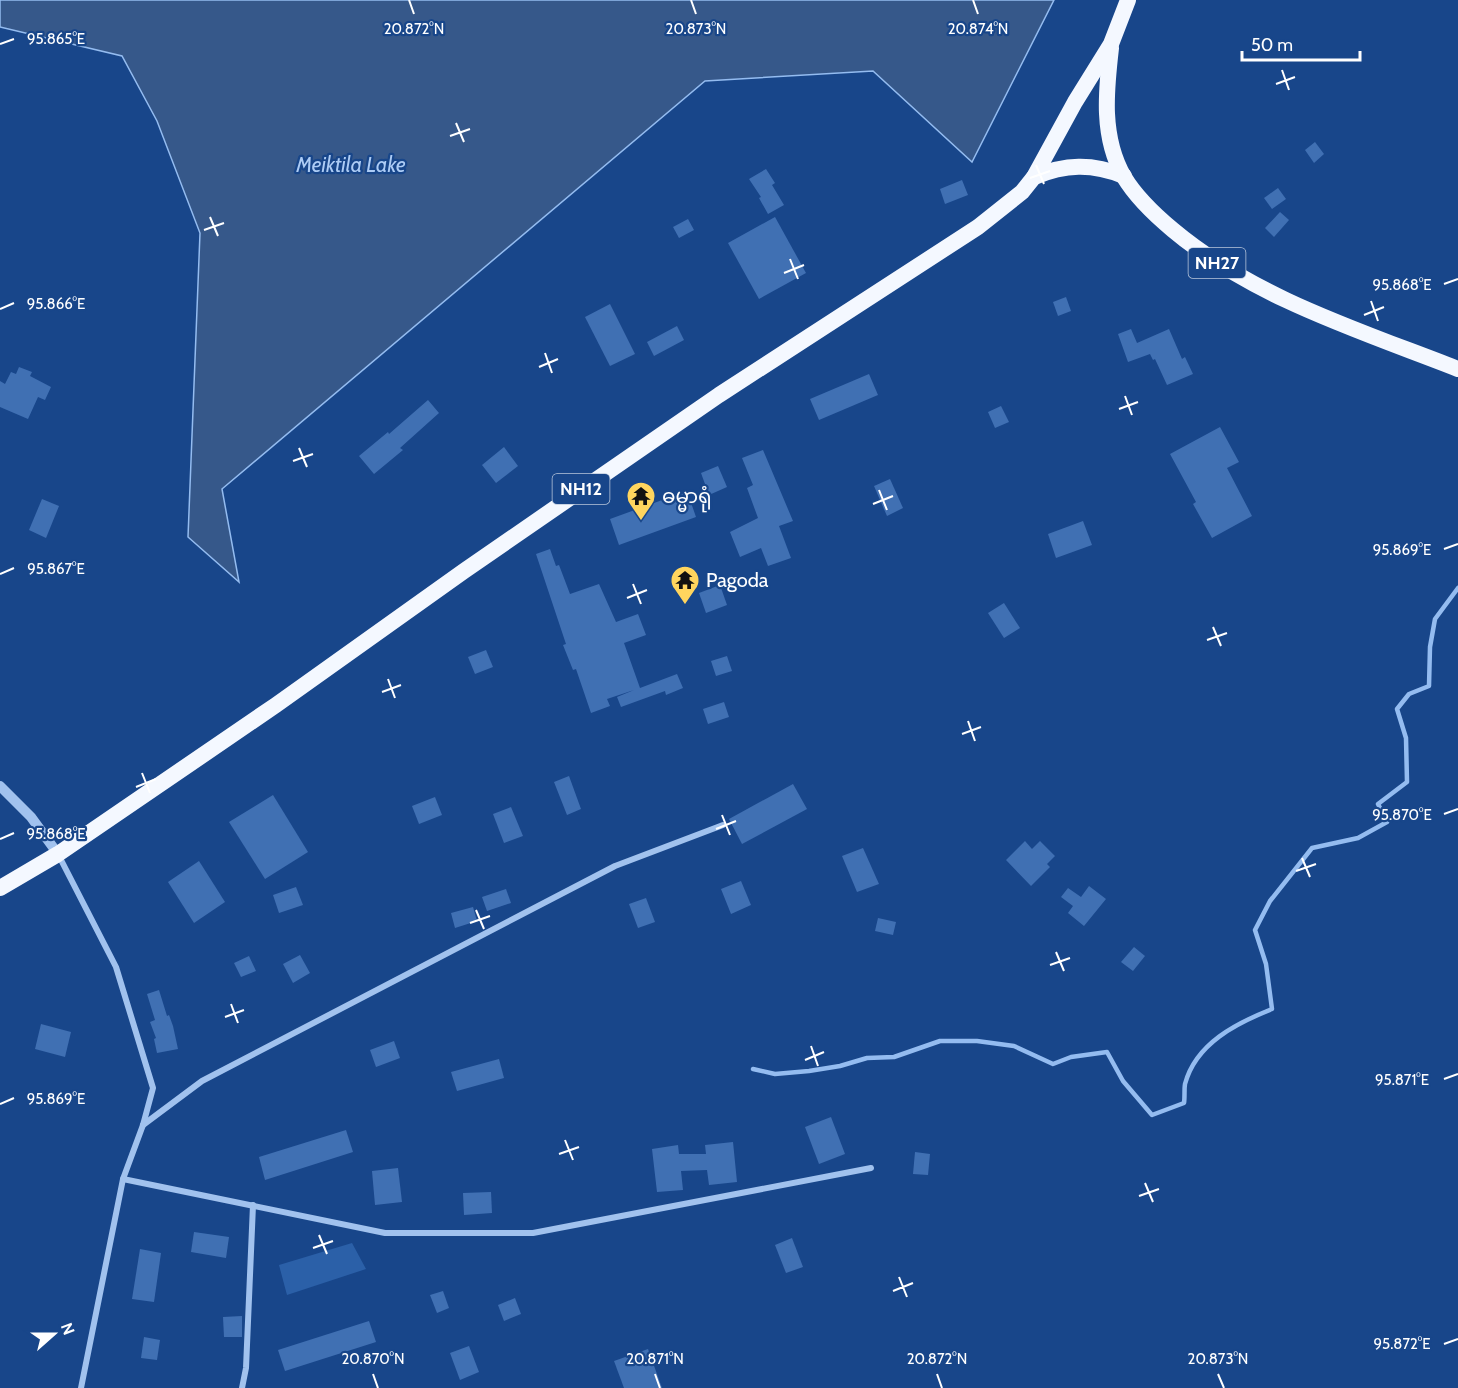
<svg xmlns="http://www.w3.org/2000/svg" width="1458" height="1388" font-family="Cabin,'Noto Sans Myanmar',sans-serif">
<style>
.green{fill:#2b60a8}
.water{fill:#36588a;stroke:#94bcf0;stroke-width:1.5}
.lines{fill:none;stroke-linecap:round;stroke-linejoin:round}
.stream{stroke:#94bcf0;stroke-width:4.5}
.building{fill:#4070b3}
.minor{stroke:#a1c2ee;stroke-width:6}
.tertiary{stroke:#a1c2ee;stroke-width:10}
.trunk{stroke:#f4f8ff;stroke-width:16}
.ticks{fill:none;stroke:#fff;stroke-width:2}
.labels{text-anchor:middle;stroke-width:4.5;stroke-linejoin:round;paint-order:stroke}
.shield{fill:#18468a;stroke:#bac8dc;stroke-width:1.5}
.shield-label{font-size:18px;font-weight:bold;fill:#fff}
.poi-label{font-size:20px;fill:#fff;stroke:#18468a;text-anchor:start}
.water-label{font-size:21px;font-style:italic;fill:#adccf5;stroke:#18468a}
.ticks-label{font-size:15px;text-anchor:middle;fill:#fff;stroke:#18468a;stroke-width:4.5;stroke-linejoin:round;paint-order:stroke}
</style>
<rect width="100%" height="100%" fill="#18468a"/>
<path class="green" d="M352 1243 366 1269 287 1295 279 1265Z"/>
<path class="water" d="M0 0H1054L972 162 873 71 705 81 222 489 239 582 188 537 200 233 157 121 122 56 0 27Z"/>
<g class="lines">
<path class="stream" d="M753 1069 775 1074 809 1071 840 1066 867 1058 894 1057 940 1041H977L1014 1046 1053 1064 1071 1057 1107 1052 1123 1081 1152 1115 1184 1103C1185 1097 1184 1090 1185 1084 1196 1043 1237 1023 1272 1009L1266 964 1255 930 1270 901 1312 848 1358 838 1387 822 1378 804 1407 782 1406 738 1397 709 1409 694 1429 686 1430 647 1435 619 1458 588"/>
</g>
<g class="building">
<path d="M1315 142 1324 154 1314 163 1305 150Z"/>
<path d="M766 169 775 183 772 185 784 205 768 214 759 198 761 197 749 179Z"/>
<path d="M962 180 968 195 945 204 940 189Z"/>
<path d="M1278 188 1286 199 1272 209 1264 198Z"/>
<path d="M1280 212 1289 220 1274 237 1265 228Z"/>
<path d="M775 217 806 273 759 299 728 243Z"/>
<path d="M688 219 694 230 679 238 673 227Z"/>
<path d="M1066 297 1071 311 1058 316 1053 302Z"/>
<path d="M610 304 635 354 610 366 585 317Z"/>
<path d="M677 326 684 340 654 356 647 342Z"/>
<path d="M1131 329 1137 343 1169 329 1182 359 1185 357 1193 374 1167 385 1155 359 1153 360 1150 354 1128 362 1118 334Z"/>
<path d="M19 367 32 372 30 376 51 387 45 400 38 397 28 419 0 407V381L5 384 11 372 16 374Z"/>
<path d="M869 374 878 395 819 420 810 399Z"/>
<path d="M428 400 439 413 400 448 403 450 374 474 359 456 388 432 389 434Z"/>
<path d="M1001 406 1009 422 995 428 988 412Z"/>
<path d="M1220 427 1239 462 1227 468 1252 516 1212 538 1193 504 1196 502 1170 454Z"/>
<path d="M504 447 518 466 496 483 482 465Z"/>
<path d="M763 450 793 521 779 526 791 558 768 566 761 548 740 557 730 532 758 518 747 488 753 485 742 458Z"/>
<path d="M718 466 727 487 709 495 701 473Z"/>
<path d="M890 479 903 508 887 516 874 486Z"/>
<path d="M687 491 696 517 619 545 610 519Z"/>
<path d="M42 499 59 506 46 538 29 530Z"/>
<path d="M1083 521 1092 545 1056 558 1048 534Z"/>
<path d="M550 549 556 566 559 565 570 594 599 584 616 622 638 614 646 635 624 643 640 688 677 674 683 688 666 695 665 691 621 707 617 697 634 690 607 699 610 706 591 713 576 669 573 670 563 645 566 644 536 554Z"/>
<path d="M720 585 727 605 706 613 699 593Z"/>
<path d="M1004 603 1020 628 1004 638 988 613Z"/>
<path d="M486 650 493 667 475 674 468 657Z"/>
<path d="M727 656 732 671 716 676 711 661Z"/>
<path d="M724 702 729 717 708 724 703 709Z"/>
<path d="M569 776 581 809 567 815 554 782Z"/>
<path d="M793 784 807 809 742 844 729 819Z"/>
<path d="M273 795 308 852 265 879 229 822Z"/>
<path d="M435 797 442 815 419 824 412 806Z"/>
<path d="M511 807 523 836 504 843 493 814Z"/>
<path d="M1025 841 1032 849 1040 841 1055 856 1047 864 1050 867 1031 886 1006 860Z"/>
<path d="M863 848 879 884 857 892 842 856Z"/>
<path d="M199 861 225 902 194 923 168 882Z"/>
<path d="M741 881 751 905 731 914 721 889Z"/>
<path d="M1089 886 1106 899 1084 926 1068 913 1073 906 1061 897 1068 888 1081 897Z"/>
<path d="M296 887 303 905 279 913 273 895Z"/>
<path d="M506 889 511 903 487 911 482 897Z"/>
<path d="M646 898 655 922 638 928 629 904Z"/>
<path d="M473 907 477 921 455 928 451 913Z"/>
<path d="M878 918 896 922 893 935 875 931Z"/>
<path d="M1134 947 1145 956 1133 971 1121 962Z"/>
<path d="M300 955 310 973 293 983 283 964Z"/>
<path d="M249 956 256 971 241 977 234 963Z"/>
<path d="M159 990 167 1016 169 1015 173 1026 178 1049 157 1053 154 1039 156 1038 150 1022 155 1020 147 994Z"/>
<path d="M41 1024 71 1032 65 1057 35 1049Z"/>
<path d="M394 1041 400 1058 376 1067 370 1050Z"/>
<path d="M499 1059 504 1078 457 1091 451 1072Z"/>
<path d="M831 1117 845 1154 819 1164 805 1127Z"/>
<path d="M346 1130 353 1152 265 1180 259 1157Z"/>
<path d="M733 1142 737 1182 709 1185 707 1170 681 1171 683 1190 657 1192 652 1149 678 1145 679 1154H706L705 1145Z"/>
<path d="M915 1152 930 1154 928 1175 913 1174Z"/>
<path d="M398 1168 402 1202 375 1205 372 1171Z"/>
<path d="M491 1192 492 1213 464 1215 463 1193Z"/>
<path d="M194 1232 229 1237 226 1258 191 1252Z"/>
<path d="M792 1238 803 1267 786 1273 775 1245Z"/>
<path d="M140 1249 161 1253 154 1302 132 1299Z"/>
<path d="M443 1291 449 1308 437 1313 430 1295Z"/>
<path d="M515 1298 521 1314 504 1321 498 1305Z"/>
<path d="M242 1316V1337H224L223 1317Z"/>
<path d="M369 1321 376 1342 285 1371 278 1350Z"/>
<path d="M144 1337 160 1340 157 1360 141 1358Z"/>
<path d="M469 1346 479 1372 460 1380 450 1353Z"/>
<path d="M648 1349 662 1388H624L614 1361Z"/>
</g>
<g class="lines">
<g class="minor">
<path d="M58 854 116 967 153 1088 143 1125 123 1179 81 1388"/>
<path d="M143 1125 202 1081 615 866 723 825"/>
<path d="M123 1179 385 1233H533L871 1168"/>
<path d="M242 1388 246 1368 253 1205"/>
</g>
<path class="tertiary" d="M0 786 31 817 58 854"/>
<g class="trunk">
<path d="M1111 48C1106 91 1101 137 1124 177 1136 197 1155 215 1173 230 1254 298 1361 331 1458 369"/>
<path d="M1034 177C1065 164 1092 163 1124 176"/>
<path d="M0 888 58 854 276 705 464 571 719 395 978 227 1022 192 1034 177 1075 102 1111 44 1128 0"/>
</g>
</g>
<path class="ticks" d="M409 0 414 14M691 0 696 14M973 0 978 14M0 44 14 39M1282 70 1289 90M1276 84 1295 77M456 123 464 142M450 136 470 129M1036 165 1044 184M1030 178 1050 171M210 217 218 236M204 230 224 223M790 259 798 279M784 273 804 265M1444 284 1458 279M1371 301 1378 321M0 309 14 303M1364 315 1384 307M545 353 552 373M539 367 558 359M1125 396 1132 415M1119 409 1138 402M299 448 307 467M293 461 313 454M879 490 887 510M873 504 893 496M1444 549 1458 544M0 574 14 568M633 584 641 604M627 598 647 590M1213 627 1221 646M1207 640 1227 633M388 679 395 698M382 692 401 685M968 721 975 741M962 734 981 727M142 773 150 793M136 787 156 779M1444 814 1458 809M722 815 730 835M716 829 736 821M0 839 14 833M1302 858 1310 877M1296 871 1316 864M476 910 484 929M470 923 490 916M1056 952 1064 971M1050 965 1070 958M231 1004 238 1023M225 1017 244 1010M811 1046 818 1066M805 1060 824 1052M1444 1079 1458 1074M0 1104 14 1098M565 1140 573 1160M559 1154 579 1147M1145 1183 1153 1202M1139 1196 1159 1189M319 1235 327 1254M313 1248 333 1241M899 1277 907 1297M893 1291 913 1283M1444 1344 1458 1339M373 1374 378 1388M655 1374 660 1388M937 1374 942 1388M1218 1374 1224 1388"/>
<defs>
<g id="temple-pin" transform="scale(1.5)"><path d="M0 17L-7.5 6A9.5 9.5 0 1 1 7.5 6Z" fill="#ffd55e" stroke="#18468a"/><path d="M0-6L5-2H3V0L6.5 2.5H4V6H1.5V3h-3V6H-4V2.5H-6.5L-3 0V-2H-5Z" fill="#111"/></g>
</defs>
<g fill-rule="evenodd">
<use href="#temple-pin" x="641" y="496"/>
<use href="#temple-pin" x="685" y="580"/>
</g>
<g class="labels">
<g class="shield">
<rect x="1188.5" y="248" width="57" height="30" rx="4.5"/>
<rect x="552.5" y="474" width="57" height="30" rx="4.5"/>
</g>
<g class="shield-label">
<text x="1217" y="269">NH27</text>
<text x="581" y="495">NH12</text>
</g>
<g class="poi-label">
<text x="662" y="503">ဓမ္မာရုံ</text>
<text x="706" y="587">Pagoda</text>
</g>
<g class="water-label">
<text x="351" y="172">Meiktila Lake</text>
</g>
</g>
<g class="ticks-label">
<text x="414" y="34">20.872°N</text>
<text x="978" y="34">20.874°N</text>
<text x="696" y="34">20.873°N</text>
<text x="56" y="44">95.865°E</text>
<text x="1402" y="290">95.868°E</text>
<text x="56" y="309">95.866°E</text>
<text x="1402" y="555">95.869°E</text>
<text x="56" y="574">95.867°E</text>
<text x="1402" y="820">95.870°E</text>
<text x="56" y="839">95.868°E</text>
<text x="1402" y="1085">95.871°E</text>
<text x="56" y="1104">95.869°E</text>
<text x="1402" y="1349">95.872°E</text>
<text x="373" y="1364">20.870°N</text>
<text x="655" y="1364">20.871°N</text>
<text x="937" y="1364">20.872°N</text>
<text x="1218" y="1364">20.873°N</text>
</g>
<g transform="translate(54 1334) rotate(69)" stroke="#18468a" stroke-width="4.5" paint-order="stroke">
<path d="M0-4.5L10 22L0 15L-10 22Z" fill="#ffffff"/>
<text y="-9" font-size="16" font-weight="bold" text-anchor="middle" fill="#ffffff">N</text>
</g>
<path d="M1242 51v9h118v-9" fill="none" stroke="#ffffff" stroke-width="3"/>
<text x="1251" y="51" font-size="18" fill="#ffffff" stroke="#18468a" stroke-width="4.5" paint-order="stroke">50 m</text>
</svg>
